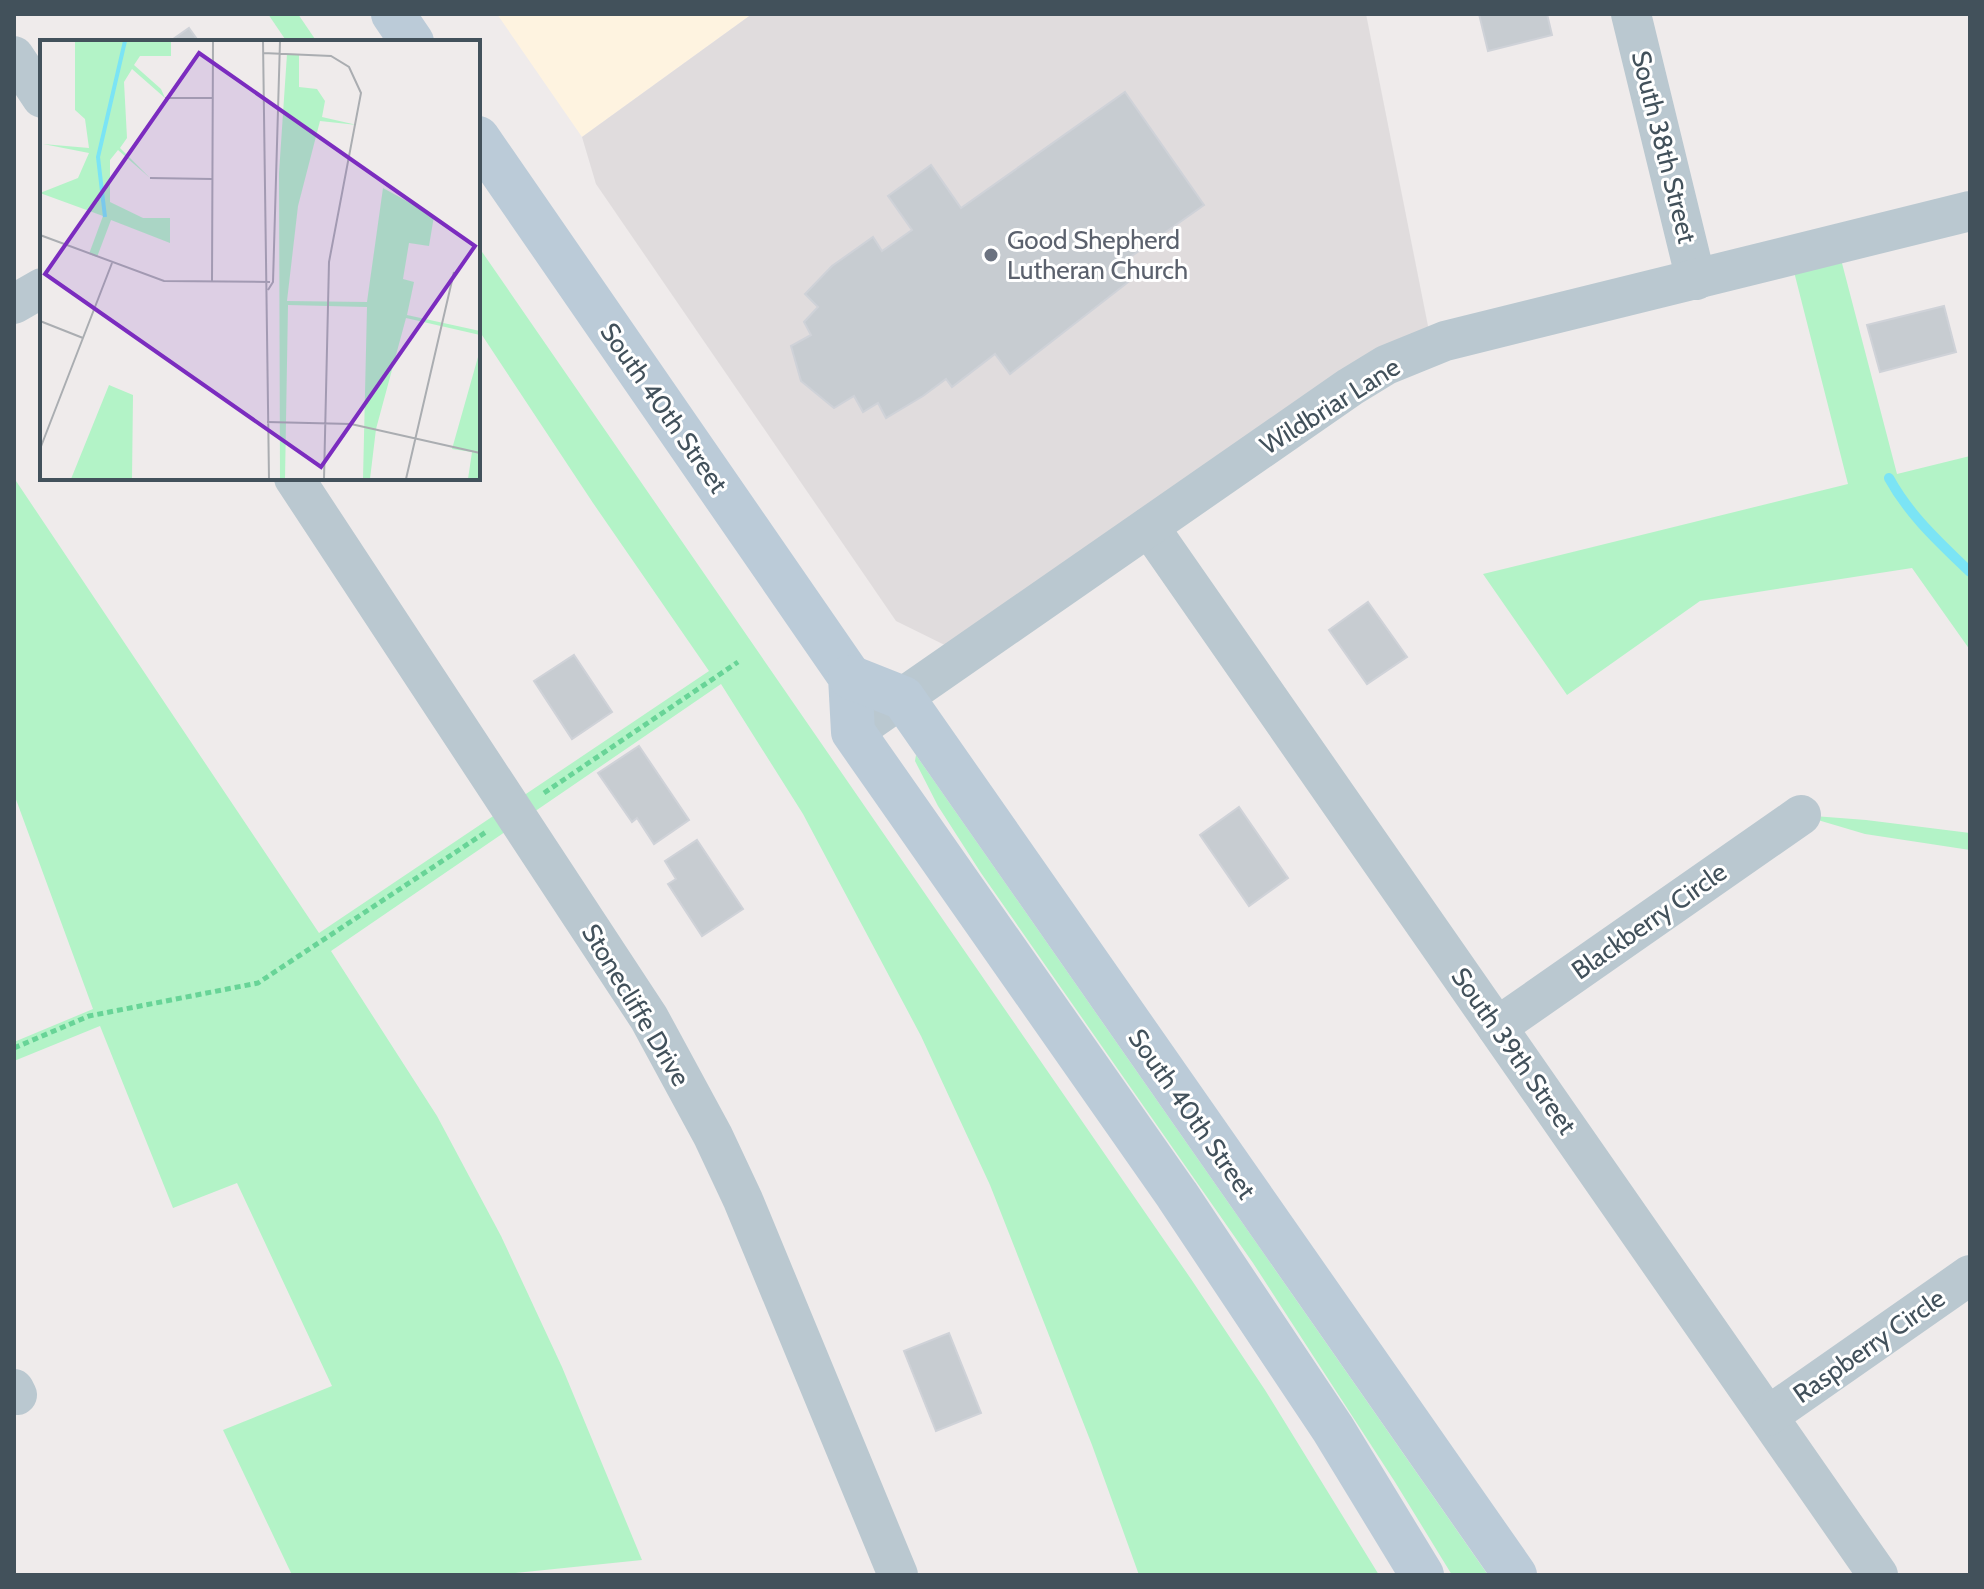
<svg xmlns="http://www.w3.org/2000/svg" width="1984" height="1589" font-family="Cabin,sans-serif">
<style>
.commercial{fill:#fef3e0}
.education{fill:#e0dcdd}
.green{fill:#b3f3c7}
.lines{fill:none;stroke-linecap:round;stroke-linejoin:round}
.stream{stroke:#7be4f5;stroke-width:10}
.building{fill:#c7ccd1;stroke:#cfd2d8;stroke-width:2}
.path{stroke:#68d497;stroke-width:5;stroke-dasharray:6 4;stroke-linecap:butt}
.street{stroke:#bac8d0;stroke-width:40}
.secondary{stroke:#bbcbd8;stroke-width:44}
.worship-dot{fill:#6b7280;stroke:#fff;stroke-width:3}
.labels{text-anchor:middle;stroke-width:6;stroke-linejoin:round;paint-order:stroke}
.street-label{font-size:26px;fill:#42515b;stroke:#fff}
.worship-label{font-size:26px;fill:#5b616d;stroke:#fff;text-anchor:start}
.inset-river{fill:none;stroke:#7be4f5;stroke-width:4}
.inset-road{fill:none;stroke:#aaadb1;stroke-width:2}
.view{fill:#7b2cbf;fill-opacity:0.15;stroke:#7b2cbf;stroke-width:4}
.inset-edge{fill:none;stroke:#42515b;stroke-width:4}
</style>
<rect width="100%" height="100%" fill="#efebeb"/>
<path class="commercial" d="M497 14H752L582 137Z"/>
<path class="education" d="M752 14H1366L1432 346 965 655 896 621 596 184 582 137Z"/>
<g class="green">
<path d="M268 14H298L317 42H287Z"/>
<path d="M1837 244 1897 474 1970 456V650L1912 568 1700 601 1567 695 1483 574 1848 484 1790 256Z"/>
<path d="M478 246 1191 1279 1265 1390 1379 1575H1139L1092 1445 990 1185 921 1036 803 814 721 684 331 951 437 1116 501 1236 562 1367 642 1560 496 1575H292L223 1430 332 1386 237 1183 173 1208 100 1026 14 1061V1042L93 1009 14 794V478L319 933 709 671 593 503 478 329Z"/>
<path d="M916 755 1488 1575H1452L1395 1482 1253 1263 981 873 938 806 915 761Z"/>
<path d="M1801 815 1866 820 1970 833V850L1865 834Z"/>
</g>
<g class="lines">
<path class="stream" d="M1889 478C1909 515 1939 542 1970 572"/>
</g>
<g class="building">
<path d="M1479 14H1547L1552 35 1488 51Z"/>
<path d="M189 28 199 42H169Z"/>
<path d="M1125 92 1204 205 1129 258 1136 276 1010 374 995 354 952 387 946 379 923 396 886 418 878 403 863 412 854 396 834 408 801 381 791 346 811 335 804 322 818 307 805 294 832 266 873 237 882 251 912 230 888 196 931 165 961 208Z"/>
<path d="M1944 306 1956 352 1880 372 1867 325Z"/>
<path d="M1368 602 1407 657 1367 684 1329 630Z"/>
<path d="M574 655 612 712 572 739 534 681Z"/>
<path d="M639 746 689 820 654 844 637 818 632 822 598 773Z"/>
<path d="M1239 807 1288 878 1249 906 1200 835Z"/>
<path d="M697 840 743 909 702 936 668 884 676 879 665 861Z"/>
<path d="M949 1333 981 1413 936 1431 904 1351Z"/>
</g>
<g class="lines">
<g class="path">
<path d="M544 793 738 662"/>
<path d="M14 1048 89 1016 258 983 486 832"/>
</g>
<g class="street">
<path d="M1631 14 1696 280"/>
<path d="M14 56 42 98"/>
<path d="M14 304 42 288"/>
<path d="M294 478 649 1018 713 1136 743 1200 898 1575"/>
<path d="M1149 527 1878 1575"/>
<path d="M853 732 1350 387 1386 365 1445 341 1970 211"/>
<path d="M1497 1027 1801 815"/>
<path d="M14 1389 17 1395"/>
<path d="M1768 1416 1970 1275"/>
</g>
<g class="secondary">
<path d="M393 14 412 42"/>
<path d="M478 138 850 677 853 732 1177 1195 1333 1429 1422 1575"/>
<path d="M850 677 903 698 1515 1575"/>
</g>
</g>
<circle class="worship-dot" cx="991" cy="255" r="8"/>
<g class="labels">
<g class="street-label">
<text transform="translate(1664 147) rotate(76)" y="9">South 38th Street</text>
<text transform="translate(1330 406) rotate(-32)" y="9">Wildbriar Lane</text>
<text transform="translate(664 408) rotate(55)" y="9">South 40th Street</text>
<text transform="translate(1649 921) rotate(-35)" y="9">Blackberry Circle</text>
<text transform="translate(636 1005) rotate(59)" y="9">Stonecliffe Drive</text>
<text transform="translate(1514 1051) rotate(55)" y="9">South 39th Street</text>
<text transform="translate(1192 1114) rotate(55)" y="9">South 40th Street</text>
<text transform="translate(1869 1346) rotate(-35)" y="9">Raspberry Circle</text>
</g>
<g class="worship-label">
<text x="1007" y="249">Good Shepherd<tspan x="1007" dy="30">Lutheran Church</tspan></text>
</g>
</g>
<g transform="translate(40 40)">
<rect width="440" height="440" fill="#efebeb"/>
<path d="M35 1H131V16H100L94 25 121 49 125 58 92 29 84 42 87 98 80 108 110 138 78 110 70 120V162L103 178H130V203L71 180 57 217 49 214 63 176 0 153 38 138 49 113 3 104 49 108 45 79 35 70ZM247 14H259V47L277 49 285 61 282 77 317 85 280 81 258 166 247 261 327 262 343 148 394 176 389 206 369 203 363 239 374 242 367 275 440 291V295L366 278 336 389 330 439H323L327 267 248 265 245 439H240L239 133ZM440 310V439H428L432 412 412 409ZM69 345 93 355 92 439H31Z" fill="#b3f3c7"/>
<path class="inset-river" d="M65 177 58 117 85 1"/>
<path class="inset-road" d="M223 1 229 439M223 13 291 16 309 27 321 53 289 222 284 439M125 58H173M110 138 172 139M0 195 124 241 230 242M172 242 173 1M228 250 233 242 240 1M0 281 43 298M227 382 311 384 440 413M0 409 72 223M366 439 414 232"/>
<path class="view" d="M159 13 435 206 281 427 5 234Z"/>
<rect width="440" height="440" class="inset-edge"/>
</g>
<rect width="1984" height="1589" fill="none" stroke="#42515b" stroke-width="32"/>
</svg>
